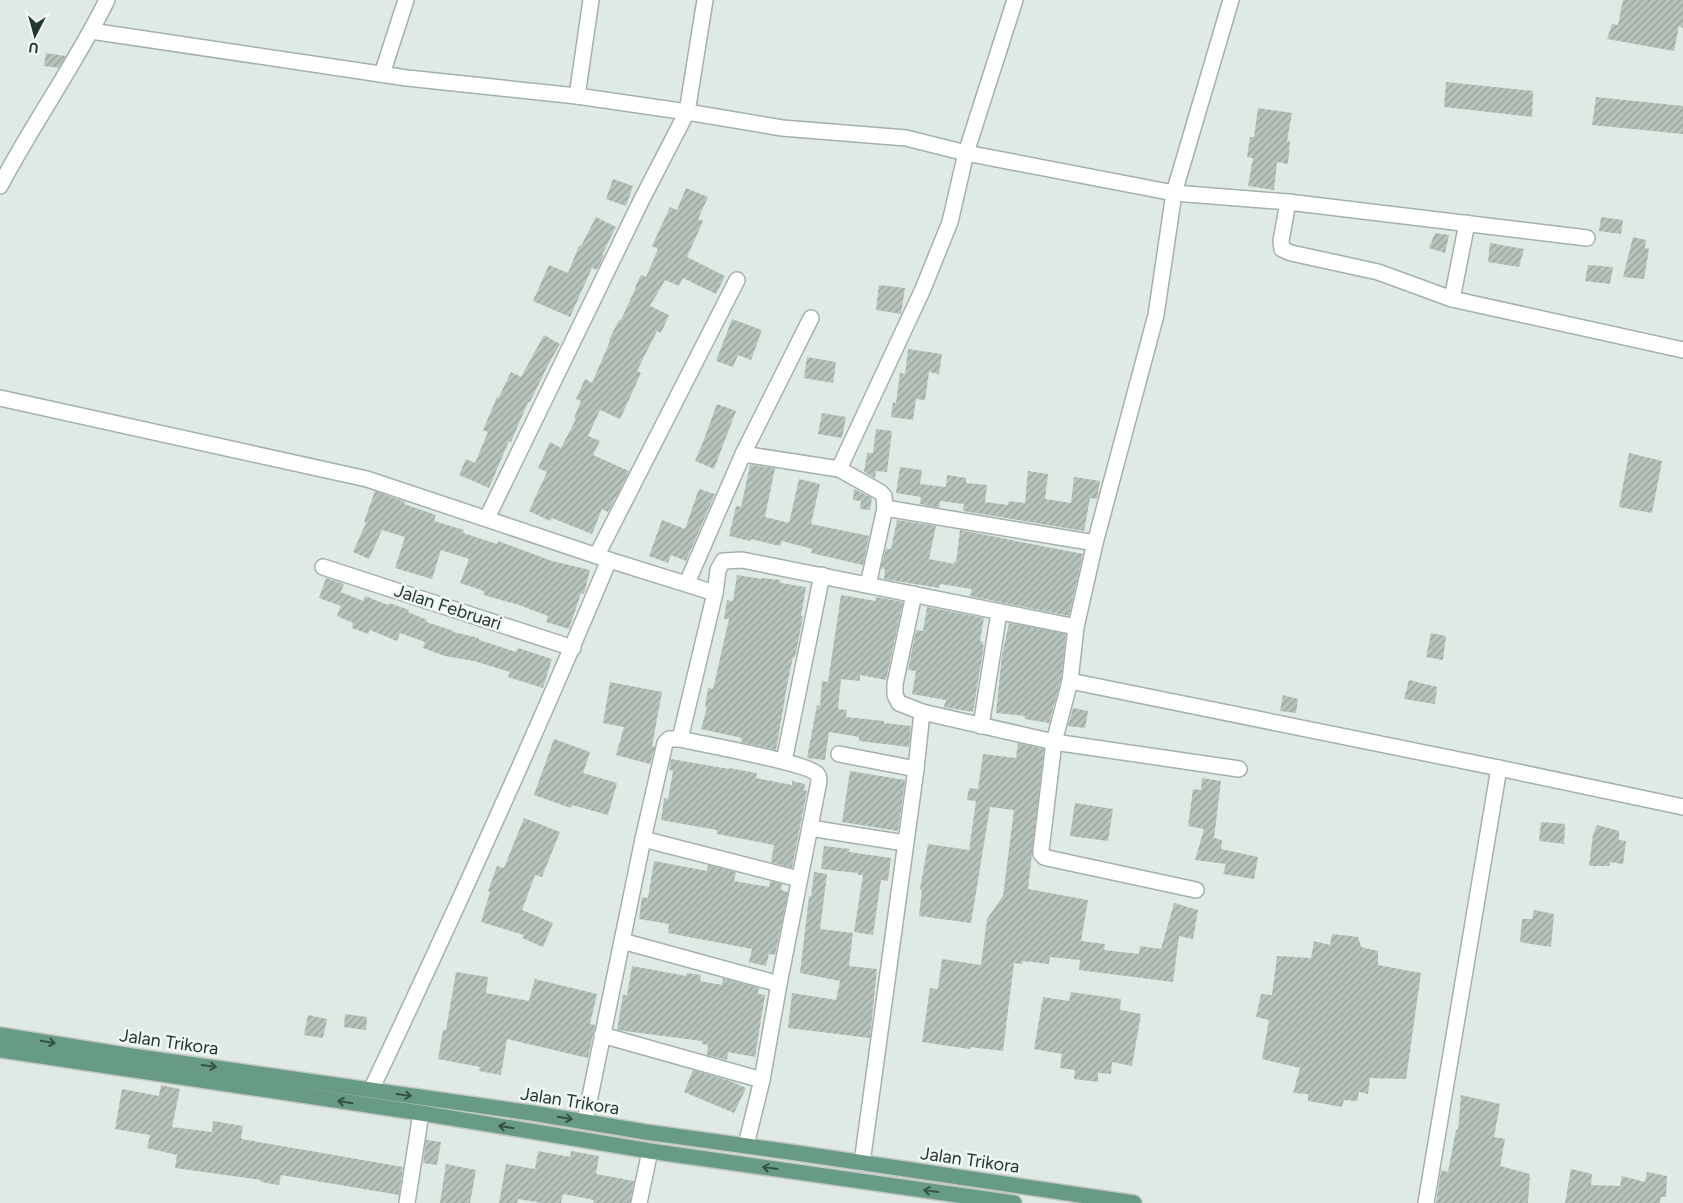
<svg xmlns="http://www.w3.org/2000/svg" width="1683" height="1203" font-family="Figtree,sans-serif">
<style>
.building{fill:url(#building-hatch)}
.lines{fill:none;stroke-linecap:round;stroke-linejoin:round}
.minor-casing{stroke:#a3b1aa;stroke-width:18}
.tertiary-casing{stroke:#a3b1aa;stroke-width:18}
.primary-casing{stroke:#c1c7c5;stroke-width:18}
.minor{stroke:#fff;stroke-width:15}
.tertiary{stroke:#fff;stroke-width:15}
.primary{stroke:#689b85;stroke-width:15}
.oneway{stroke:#345144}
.labels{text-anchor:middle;stroke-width:5;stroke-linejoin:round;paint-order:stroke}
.street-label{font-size:18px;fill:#22382f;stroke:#f0f7f2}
</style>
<defs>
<pattern id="building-hatch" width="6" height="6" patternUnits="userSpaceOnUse" patternTransform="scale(1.25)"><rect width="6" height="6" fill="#b6c4bc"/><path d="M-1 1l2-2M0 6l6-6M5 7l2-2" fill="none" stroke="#94a099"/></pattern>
</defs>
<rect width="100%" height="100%" fill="#e0eae4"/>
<g class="building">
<path d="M1623 0H1683V28L1679 26 1674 51 1607 39 1612 24 1618 25Z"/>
<path d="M46 53 66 56 59 68 44 66Z"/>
<path d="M1446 82 1533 91 1532 117 1444 107Z"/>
<path d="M1596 97 1683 106V134L1592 125Z"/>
<path d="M1258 108 1292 113 1287 141H1290L1288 164 1277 162 1274 190 1248 186 1253 158 1247 157 1250 137H1254Z"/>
<path d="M613 179 633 186 626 206 606 199Z"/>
<path d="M686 188 708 197 698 219 703 221 687 257 725 276 716 294 683 278 679 286 665 280 650 306 669 315 661 333 657 331 637 371 641 373 620 419 600 410 588 436 600 441 593 455 629 471 623 484 608 512 602 509 592 534 552 518 550 521 529 511 547 472 538 468 550 442 561 448 576 419 574 418 581 401 576 399 585 379 592 383 610 341 609 340 619 320H621L636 287H635L641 275 646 277 658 249 652 246 670 207 677 210Z"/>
<path d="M596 217 616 227 602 255H604L597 270 592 268 570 317 533 301 549 265 568 273 579 246H581Z"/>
<path d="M1601 217 1623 220 1621 234 1599 231Z"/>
<path d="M1435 233 1449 235 1445 253 1429 248Z"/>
<path d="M1633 237 1646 240 1645 248 1649 249 1644 279 1623 277Z"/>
<path d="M1490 243 1524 249 1519 267 1488 262Z"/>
<path d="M1588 265 1613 267 1610 284 1585 281Z"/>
<path d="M879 285 905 288 901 314 876 310Z"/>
<path d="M732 319 762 330 751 360 738 355 733 367 716 361Z"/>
<path d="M544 335 560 344 548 365 530 402H528L511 442 509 441 489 488 459 475 466 459 475 463 488 432 483 430 497 397H499L511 372 521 377Z"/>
<path d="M908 349 942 354 939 374 929 372 925 400 916 399 913 420 891 417 893 402 896 403 900 373 905 374Z"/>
<path d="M807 357 836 362 833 383 804 378Z"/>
<path d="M717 404 736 411 714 469 695 461 703 442Z"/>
<path d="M822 413 846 417 842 438 818 434Z"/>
<path d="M876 429 892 431 887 472 876 471 875 478 864 472 867 453H873Z"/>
<path d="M1629 453 1662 461 1652 513 1619 507Z"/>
<path d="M750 465 775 468 765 517 789 523 799 479 820 484 811 524 869 536 863 565 811 553 812 549 782 541 780 546 751 539 750 541 729 536 736 506 741 507Z"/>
<path d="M900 467 922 470 920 484 946 487 947 475 966 478V483L987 485 985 502 1008 505 1009 501 1025 503 1028 471 1048 474 1045 499 1071 503 1074 477 1100 481 1097 499 1090 498 1084 531 963 511 964 504 940 501 939 508 920 504 921 497 896 493Z"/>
<path d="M699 489 715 494 686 561 671 555 668 563 649 556 662 520 685 529Z"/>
<path d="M854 489 872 498 870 510 860 509 861 501 853 500Z"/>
<path d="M375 491 405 502 404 504 436 515 434 521 464 530 463 533 497 544 498 541 552 561 590 570 584 594 581 593 569 629 546 622 548 616 519 605 484 595V591L460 583 469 559 441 550 432 579 395 568 405 537 382 530 369 559 353 552 366 523 364 522Z"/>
<path d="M897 520 936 526 929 559 954 564V561L956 562 960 530 1083 554 1069 616 970 596 972 589 940 584 939 588 884 579 885 569 881 568 886 548 891 549Z"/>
<path d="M737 575 762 579V578L780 580V583L806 587 801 616 803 617 795 657H793L788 680 776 750 741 742 742 738 701 729 707 707H705L708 688 713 689 729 619H724L727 600 733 601Z"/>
<path d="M326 578 344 584 341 592 363 601 365 596 388 605 389 603 409 610 408 612 427 620 426 622 454 631 453 632 479 638V640L516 652 518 648 552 659 543 688 508 677 510 672 474 661 445 656 423 648 425 642 400 633 397 641 370 630 368 634 352 628 353 623 337 616 341 606 319 598Z"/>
<path d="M841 595 876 601V597L903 602 886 680 860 675V681L841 679 838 709 847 710 846 717 884 721V723L911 726 909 747 859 741V737L829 732 825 760 807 758 817 705 820 706 822 681 828 682Z"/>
<path d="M927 607 984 618 980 641 983 642 982 644 984 645 973 712 944 707 946 700 912 694 916 671 908 670 916 630 923 631Z"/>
<path d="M1009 623 1066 634 1061 680 1049 723 1025 719V716L996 713 1002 655Z"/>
<path d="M1431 633 1446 636 1443 660 1426 657Z"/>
<path d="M1409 680 1437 687 1435 704 1404 699Z"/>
<path d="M610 682 662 692 652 746 655 747 650 764 616 755 624 727 603 723Z"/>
<path d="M1283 695 1298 699 1296 713 1280 711Z"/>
<path d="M1073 708 1088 711 1085 728 1068 726Z"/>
<path d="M554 739 590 752 583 773 617 783 608 815 572 805 571 808 534 795Z"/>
<path d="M1018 743 1044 749 1028 889 1088 900 1081 941 1105 944 1104 950 1139 954 1140 946 1161 949 1174 903 1198 910 1193 939 1179 936 1173 982 1079 970 1080 960 1050 957 1049 964 1023 961 1022 964 1014 963 1003 1051 970 1047V1049L922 1042 930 988 938 989 942 959 981 965 987 919 1003 896 1014 810 990 807 971 923 919 916 922 890 920 889 928 844 969 850 976 801 967 800 969 788 978 789 983 754 1016 758Z"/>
<path d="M671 759 729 769V768L757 773 756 778 792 785V781L805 784 804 790 807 791 792 868 771 862 774 845 717 834V830L661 820 664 798 668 799 673 771 669 770Z"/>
<path d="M850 771 905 780 898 831 842 822Z"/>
<path d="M1202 778 1221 781 1214 838 1222 840 1221 849 1258 857 1254 879 1223 874 1226 864 1195 860 1204 829 1188 826 1193 789 1201 790Z"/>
<path d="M1075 803 1113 809 1108 841 1070 836Z"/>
<path d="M524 818 560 832 542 877 535 875 522 910 553 923 543 947 522 938 524 935 481 922 490 892 488 891 497 866 504 868Z"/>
<path d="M1541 822 1565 824 1564 844 1539 841Z"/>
<path d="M1597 825 1619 831V840L1626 841 1623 864 1610 862V866H1589L1593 835Z"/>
<path d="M824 846 850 849 849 852 891 858 888 881 881 880 873 935 854 932 863 875H858V873L821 869Z"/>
<path d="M654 861 707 871 708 865 736 872 734 881 769 887 770 881 782 884 781 890 788 892 775 955 769 954 766 966 749 962 752 949 668 933 669 924 639 919 642 897 648 898Z"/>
<path d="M814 872 827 874 820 929 853 933 849 966 877 969 870 1038 788 1028 792 993 836 1000 840 981 800 973 809 896 811 897Z"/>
<path d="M1534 910 1554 914 1551 947 1520 942 1522 919H1532Z"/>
<path d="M1332 934 1358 937 1361 947 1378 951V965L1421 973 1406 1079 1370 1078 1368 1094 1359 1092 1357 1101 1344 1100 1342 1107 1308 1101V1094L1293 1093 1300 1068 1262 1059 1269 1020 1256 1017 1261 994 1272 995 1277 956 1311 958 1314 941 1330 945Z"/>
<path d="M632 966 686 976 687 973 701 975 700 981 722 985 723 978 759 988 758 994 765 995 755 1057 728 1052 727 1060 707 1055 708 1045 702 1044V1041L617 1030 623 995H627Z"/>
<path d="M456 972 488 977 486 993 529 1001 535 979 597 994 590 1024 595 1025 588 1058 507 1039 501 1075 479 1071 480 1067 438 1059 443 1030H446Z"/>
<path d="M1071 992 1121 999 1120 1010 1141 1014 1132 1066 1112 1062 1111 1074 1098 1073V1082L1074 1079 1075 1070 1060 1068 1062 1054 1034 1049 1043 997 1069 1001Z"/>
<path d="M345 1014 367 1017 366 1030 344 1027Z"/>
<path d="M308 1015 327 1019 323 1038 304 1035Z"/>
<path d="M693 1070 730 1081 746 1088 734 1113 684 1092Z"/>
<path d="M161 1085 180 1089 172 1127 212 1132 213 1121 243 1126 241 1139 403 1167 399 1195 281 1175 279 1185 261 1182V1180L175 1168 177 1155 147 1148 150 1135 115 1129 122 1089 159 1096Z"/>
<path d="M1461 1095 1500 1104 1494 1137 1505 1139 1500 1166 1530 1174 1528 1203H1436L1441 1170 1448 1172 1456 1130H1458Z"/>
<path d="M426 1140 441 1142 437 1165 423 1163Z"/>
<path d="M538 1151 570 1157 571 1151 599 1156 596 1174 634 1181 630 1203H593L594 1200 563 1194 561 1203H542L518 1199 517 1203H499L506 1164 535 1169Z"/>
<path d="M446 1164 476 1170 470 1203H440Z"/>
<path d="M1571 1169 1592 1174 1591 1185 1620 1186 1622 1176 1645 1182 1647 1172 1667 1176 1666 1197H1661L1660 1203H1565Z"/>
</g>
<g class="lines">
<g class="minor-casing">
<g id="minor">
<path d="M91 31 407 78 577 96 687 112 782 128 906 138 966 153 1174 193 1288 202 1281 241 1282 249 1291 253 1378 272 1452 299 1683 350"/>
<path d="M382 74 406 0"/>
<path d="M577 96 591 0"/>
<path d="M0 186C33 123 75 65 107 0"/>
<path d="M1288 202 1587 238"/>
<path d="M1452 299 1467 223"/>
<path d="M0 398 367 479 609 560 715 593"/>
<path d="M743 454 811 318"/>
<path d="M839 469 923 289 950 222 966 153 1015 0"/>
<path d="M487 518 641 201 687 112 705 0"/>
<path d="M597 555 737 280"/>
<path d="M323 567 573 648"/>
<path d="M687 583 743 454 839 469 880 492 884 496 885 508 1095 543"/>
<path d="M868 585 885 508"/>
<path d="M914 594 895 684V695L899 703 922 712 1054 742 1239 769"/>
<path d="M1070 681 1499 768 1683 807"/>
<path d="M981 726 999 612"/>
<path d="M680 739 715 593 718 570 723 561 742 560 1076 627"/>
<path d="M839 754 916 769"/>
<path d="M784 761 822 575"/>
<path d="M816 829 905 843"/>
<path d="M643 839 799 879"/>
<path d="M1196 890 1052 859 1044 857 1041 854V850L1054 742 1070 681 1076 627 1095 543 1156 315 1174 193 1231 0"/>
<path d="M622 941 779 984"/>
<path d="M602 1035 762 1080"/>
<path d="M371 1090C454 915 534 739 609 560"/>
<path d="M585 1121 643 839 665 743 669 739H680C701 744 808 763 817 774 819 776 819 778 819 781L779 984 762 1080 746 1145"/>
<path d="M862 1163 916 769 922 712"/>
<path d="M407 1203 421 1113"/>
<path d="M1426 1203 1499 768"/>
</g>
</g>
<g class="tertiary-casing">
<path id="tertiary" d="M639 1203 650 1151"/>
</g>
<g class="primary-casing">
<g id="primary">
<path d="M0 1035 132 1056 532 1113 646 1132 797 1153 1134 1203"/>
<path d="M0 1050 421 1113 650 1151 1014 1203"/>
</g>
</g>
<use href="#minor" class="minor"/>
<use href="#tertiary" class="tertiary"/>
<use href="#primary" class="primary"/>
</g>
<defs><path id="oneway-shaft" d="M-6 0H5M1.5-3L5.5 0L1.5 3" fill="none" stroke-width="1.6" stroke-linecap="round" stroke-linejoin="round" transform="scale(1.25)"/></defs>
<g class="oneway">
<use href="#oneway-shaft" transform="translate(48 1042) rotate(9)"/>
<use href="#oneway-shaft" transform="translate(209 1066) rotate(8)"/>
<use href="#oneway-shaft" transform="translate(404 1095) rotate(8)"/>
<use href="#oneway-shaft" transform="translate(345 1102) rotate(-171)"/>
<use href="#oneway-shaft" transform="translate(565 1118) rotate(9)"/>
<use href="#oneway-shaft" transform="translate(506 1127) rotate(-171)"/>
<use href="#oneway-shaft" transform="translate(770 1168) rotate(-172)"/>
<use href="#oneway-shaft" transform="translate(931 1191) rotate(-172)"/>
</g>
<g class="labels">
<g class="street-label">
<text transform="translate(448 607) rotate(18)" y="6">Jalan Februari</text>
<text transform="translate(169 1042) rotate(8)" y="6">Jalan Trikora</text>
<text transform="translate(570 1101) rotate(9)" y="6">Jalan Trikora</text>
<text transform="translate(970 1160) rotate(8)" y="6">Jalan Trikora</text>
</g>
</g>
<g transform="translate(35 35) rotate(186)" stroke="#f0f7f2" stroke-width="4" paint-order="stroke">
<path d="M0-4L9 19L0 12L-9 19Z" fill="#22382f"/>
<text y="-8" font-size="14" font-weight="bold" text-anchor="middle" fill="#22382f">U</text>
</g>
</svg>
